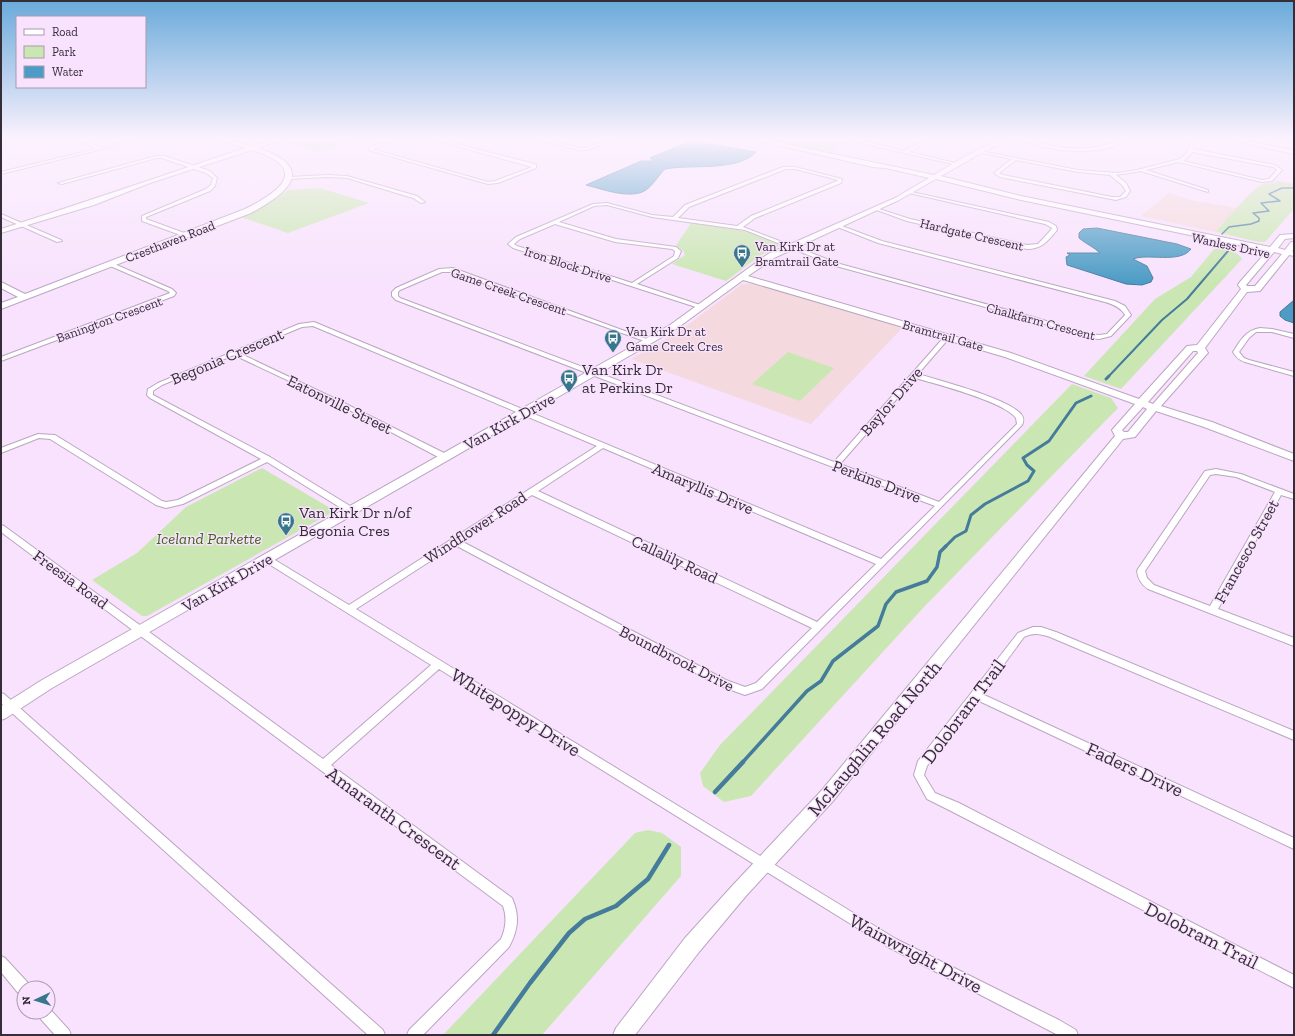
<svg xmlns="http://www.w3.org/2000/svg" width="1295" height="1036" font-family="'Zilla Slab',serif">
<style>
.commercial{fill:#f4d9dc}
.education{fill:#f4d9de}
.green{fill:#cae7b3}
.water{fill:#4c9cc5;stroke:#457b9b}
.lines{fill:none;stroke-linecap:round;stroke-linejoin:round}
.stream-far4{stroke:#457b9b;stroke-width:1.5}
.stream-far3{stroke:#457b9b;stroke-width:2}
.stream-far2{stroke:#457b9b;stroke-width:3}
.stream-far1{stroke:#457b9b;stroke-width:3.5}
.stream{stroke:#457b9b;stroke-width:4.5}
.street-casing{stroke:#baa6c0;stroke-width:2}
.secondary-casing{stroke:#baa6c0;stroke-width:2}
.street{fill:#fff;fill-rule:evenodd}
.secondary{fill:#fff;fill-rule:evenodd}
.labels{text-anchor:middle;stroke-width:3;stroke-linejoin:round;paint-order:stroke}
.far-street-label{font-size:13px;fill:#352d38;stroke:#f8e2fd}
.far-poi-label{font-size:13px;fill:#352d38;stroke:#f8e2fd;text-anchor:start}
.street-label{font-size:16px;fill:#352d38;stroke:#f8e2fd}
.poi-label{font-size:16px;fill:#352d38;stroke:#f8e2fd;text-anchor:start}
.park-label{font-size:16px;font-style:italic;fill:#42621e;stroke:#f8e2fd}
.near-street-label{font-size:19px;fill:#352d38;stroke:#f8e2fd}
</style>
<rect width="100%" height="100%" fill="#f8e2fd"/>
<path class="commercial" d="M1169 193 1194 201 1238 208 1216 232 1141 216Z"/>
<path class="education" d="M742 284H753L902 328 811 424 631 359 680 331Z"/>
<g class="green">
<path d="M289 138H361L320 152 280 141Z"/>
<path d="M761 138H852L851 139 853 142 830 153Z"/>
<path d="M1278 181 1294 184V209L1265 242H1259L1216 232C1225 222 1252 188 1263 184 1268 182 1273 185 1278 181Z"/>
<path d="M320 188 369 203 288 233 241 217 272 202 288 190Z"/>
<path d="M691 223 745 231 777 243 779 246 761 255 726 281 672 264 685 255 683 250 675 247Z"/>
<path d="M1214 249C1224 249 1237 250 1242 259L1121 389 1084 376 1155 299 1191 277Z"/>
<path d="M788 352 834 368 800 401 752 384Z"/>
<path d="M1072 384 1111 398 1118 408 924 607 751 796 724 802 703 786 700 773 720 745Z"/>
<path d="M262 468 332 509 331 513 147 616H142L92 580 137 553 186 507Z"/>
<path d="M648 830 662 833 681 847V876L542 1035H443L635 833Z"/>
</g>
<g class="water">
<path d="M697 142 756 152C738 172 691 164 665 169 659 175 652 186 646 190 631 200 602 189 586 185L641 161H653L650 158 686 143Z"/>
<path d="M1097 228 1177 244 1191 249C1180 264 1148 253 1133 259L1147 266 1153 278 1151 282 1142 285 1126 284 1067 265 1066 257 1070 255 1067 253H1100C1094 247 1086 244 1079 238V233L1083 229Z"/>
<path d="M1294 300V323L1285 320 1280 316V312Z"/>
</g>
<g class="lines">
<path class="stream-far4" d="M1222 234 1229 227 1251 224 1259 221V218L1253 213 1269 211 1261 203 1280 201 1269 194 1282 188H1294"/>
<path class="stream-far3" d="M1108 377 1162 320 1187 299 1228 251"/>
<g class="stream-far2">
<path d="M1106 379 1109 376"/>
<path d="M945 547 955 537 966 531 971 515 985 504 1028 481 1034 471 1027 465 1023 458 1049 441 1076 403 1091 396"/>
</g>
<path class="stream-far1" d="M742 763 807 691 821 681 833 661 878 626 886 604 896 592 927 581 937 567 940 552 946 546"/>
<g class="stream">
<path d="M715 792 743 762"/>
<path d="M493 1035 530 983 569 933 585 919 616 906 648 879 669 845"/>
</g>
<g class="street-casing">
<g id="street">
<path d="M77 138H82L100 148 141 138H147L1 174V172L96 149Z"/>
<path d="M395 138H400L372 149 488 182 495 181 532 167 427 138H433L531 163 536 165V168L498 183 488 184 368 150 370 147Z"/>
<path d="M528 138H535L580 148H586L608 139 609 138H613L611 141 587 150H580Z"/>
<path d="M857 138H861L860 140 862 141 904 151 928 138H933L909 152 959 164 957 165 860 143 855 140Z"/>
<path d="M1021 138C1029 137 1037 142 1045 144 1068 150 1094 150 1116 142L1108 138H1113L1122 142C1098 157 1044 152 1021 138Z"/>
<path d="M1192 138H1196L1193 149 1275 165 1282 170 1272 181 1262 182 1178 162 1146 170 1208 190V192L1141 171 1116 175 1126 183 1130 191 1126 197 1116 200 1000 177 994 173 1012 159 978 152 980 151 1078 170 1118 173 1137 170 1180 159 1187 153ZM1192 152 1274 167 1277 170 1269 179 1262 180 1183 161 1190 155ZM1016 160 1078 172 1110 175 1122 185 1126 191 1120 197H1112L1003 175 999 173Z"/>
<path d="M156 156H164L210 171 217 178 215 186 210 191 146 217V219L187 234V236H183L142 221V216L206 189 211 185 213 178 206 173 162 158H156L62 184 58 183Z"/>
<path d="M783 167H795L842 179 841 183 755 218 743 227 840 264 1033 317 1089 334 1099 335 1107 334 1125 315C1121 307 1112 304 1105 302L878 243 835 226 839 225 882 241 1115 301 1125 306 1131 315 1111 336 1099 339 1088 338 1029 319 836 266 745 230 652 217 607 205 594 206 559 222 616 239 676 247 681 251 678 258 637 284 703 306V308H699L513 248 508 244 516 237 593 204 607 203 652 215 673 217 685 205ZM786 169H795L838 180 837 181 751 216 737 226 678 218 689 207ZM555 224 615 242 672 249 675 251 674 256 632 283 517 246 514 244 520 239Z"/>
<path d="M327 175 347 176 417 196 425 202 421 203 413 198 347 178 327 177 289 179 287 178 289 177Z"/>
<path d="M907 191 1049 222 1056 226 1057 230C1048 241 1042 249 1027 249L907 221 874 209 876 208 910 219 1027 245 1038 244 1051 230 1052 228 1045 224 909 193H907Z"/>
<path d="M1 214 61 240 62 241 57 242 1 217Z"/>
<path d="M108 263H112L172 289 176 293 174 296 1 361V357L170 293 168 291 108 265Z"/>
<path d="M453 268 652 341 651 342H647L452 272H442L400 290 398 292V296L400 298 834 462 945 336H949L950 337 918 374C941 381 1007 398 1021 414 1024 418 1024 421 1022 425L762 689 745 695 720 686 455 545 356 609 896 939 1059 1020 1076 1030 1078 1035H1058L888 947 439 669 331 765 512 898C520 916 518 930 509 947L423 1035H407L409 1030 501 939C506 928 507 917 503 906L1 532V525L4 526 323 759 431 665 264 561 263 559 264 557H270L349 605 597 446 313 326 302 327 239 353 340 401 448 455 449 457 448 459H442L336 403 234 355 162 385 153 391V395L270 457 355 509 356 511 355 513H349L267 462 183 504 166 508 156 505 50 439 39 438 1 453V448L38 434 55 435 162 501 166 502 178 500 261 459 150 398 147 395 148 389 158 383 299 324 314 322 881 559 935 506 396 300 392 296V292L396 288 439 269ZM915 378C937 384 1005 402 1016 418L1017 424 939 502 840 464ZM603 448 876 564 817 622 538 491ZM532 495 812 628 756 683 745 687 726 680 461 541Z"/>
<path d="M1260 328 1272 329 1294 334V338L1272 332H1256L1249 338 1239 352 1244 358 1249 360 1294 372V376L1245 362C1239 360 1236 357 1233 352 1240 341 1246 330 1260 328Z"/>
<path d="M1216 469 1241 474 1294 494V499L1281 495 1218 609 1294 638V646L1148 589C1142 585 1138 579 1137 571L1138 569 1205 471ZM1216 474 1236 477 1275 492 1210 606 1154 585 1147 578 1145 571 1210 475Z"/>
<path d="M1033 627H1041L1056 632 1294 731V740L1050 637C1041 634 1033 632 1024 637L982 694 1294 838V849L977 700 927 766 924 775 935 793 959 803 1294 975V988L951 811 927 799 914 775 918 761 1018 633Z"/>
<path d="M1 693 4 694 383 1030 385 1035H368L1 703Z"/>
<path d="M1 956 5 958 29 984 30 988H24V995L19 994 1 972Z"/>
<path d="M48 1007 69 1030 71 1035H55L39 1017 37 1012H48Z"/>
</g>
</g>
<g class="secondary-casing">
<g id="secondary">
<path d="M211 138H220L252 146 278 138H286L258 148C317 168 289 193 251 213L1 309V303L18 297 1 288V282L25 294 245 209C283 190 309 168 252 150L150 183 94 205 1 233V229C83 203 164 175 245 148Z"/>
<path d="M747 138H757L934 175C961 160 990 138 1022 138L990 148 941 176 1021 196 1270 247 1280 235 1294 234V238L1285 239 1278 248 1285 250 1291 242H1294V249L1292 251 1294 252V256L1289 255 1260 291 1247 292 1205 348 1208 353 1206 355 1161 406 1212 422 1294 454V461L1204 427 1156 411 1135 437 1123 439 834 800 745 897 699 952 635 1035H613L616 1028 685 938 733 885 822 790 1115 436 1112 430 1135 404 1005 357 743 280 676 329 52 688 6 718 1 720V706L42 680 670 325 768 254 895 198 929 178 886 168 873 167ZM936 179 1021 200 1267 251 1239 283 1238 285 1241 289 1197 345 1187 346 1139 399 1011 353 748 276 774 258 899 200ZM1274 252 1282 254 1255 286H1247L1246 285ZM1193 351H1197L1198 353 1153 404 1148 402ZM1143 407 1147 409 1128 432H1124L1122 430Z"/>
<path d="M1220 138H1231L1294 150V154Z"/>
</g>
</g>
<use href="#street" class="street"/>
<use href="#secondary" class="secondary"/>
</g>
<linearGradient id="sky" x2="0" y2="1"><stop stop-color="#69aada"/><stop offset="0.49" stop-color="#fcf2fe"/><stop offset="1" stop-color="#fcf2fe" stop-opacity="0"/></linearGradient>
<rect width="1295" height="283" fill="url(#sky)"/>
<defs>
<g id="bus-pin" transform="scale(0.9)"><path d="M0 17L-7.5 6A9.5 9.5 0 1 1 7.5 6Z" fill="#38768c" stroke="#f8e2fd"/><path d="M-5-6H5V4H4V6H2V4H-2V6H-4V4H-5ZM-3.5-4V0h7V-4ZM-3.5 1.2v1.5H-2V1.2ZM2 1.2v1.5H3.5V1.2Z" fill="#fff"/></g>
</defs>
<g fill-rule="evenodd">
<use href="#bus-pin" x="742" y="253"/>
<use href="#bus-pin" x="613" y="338"/>
<use href="#bus-pin" x="569" y="378"/>
<use href="#bus-pin" x="286" y="521"/>
</g>
<g class="labels">
<g class="far-street-label">
<text transform="translate(972 234) rotate(13)" y="5">Hardgate Crescent</text>
<text transform="translate(170 241) rotate(-21)" y="5">Cresthaven Road</text>
<text transform="translate(1231 245) rotate(12)" y="5">Wanless Drive</text>
<text transform="translate(568 264) rotate(18)" y="5">Iron Block Drive</text>
<text transform="translate(509 291) rotate(19)" y="5">Game Creek Crescent</text>
<text transform="translate(109 319) rotate(-20)" y="5">Banington Crescent</text>
<text transform="translate(1041 321) rotate(15)" y="5">Chalkfarm Crescent</text>
<text transform="translate(943 335) rotate(16)" y="5">Bramtrail Gate</text>
</g>
<g class="far-poi-label">
<text x="755" y="251">Van Kirk Dr at<tspan x="755" dy="15">Bramtrail Gate</tspan></text>
<text x="626" y="336">Van Kirk Dr at<tspan x="626" dy="15">Game Creek Cres</tspan></text>
</g>
<g class="street-label">
<text transform="translate(227 356) rotate(-23)" y="6">Begonia Crescent</text>
<text transform="translate(891 401) rotate(-49)" y="6">Baylor Drive</text>
<text transform="translate(340 404) rotate(26)" y="6">Eatonville Street</text>
<text transform="translate(509 421) rotate(-29)" y="6">Van Kirk Drive</text>
<text transform="translate(877 481) rotate(21)" y="6">Perkins Drive</text>
<text transform="translate(703 488) rotate(23)" y="6">Amaryllis Drive</text>
<text transform="translate(475 527) rotate(-33)" y="6">Windflower Road</text>
<text transform="translate(1246 551) rotate(-61)" y="6">Francesco Street</text>
<text transform="translate(675 559) rotate(25)" y="6">Callalily Road</text>
<text transform="translate(71 579) rotate(36)" y="6">Freesia Road</text>
<text transform="translate(227 582) rotate(-30)" y="6">Van Kirk Drive</text>
<text transform="translate(677 658) rotate(27)" y="6">Boundbrook Drive</text>
</g>
<g class="poi-label">
<text x="582" y="375">Van Kirk Dr<tspan x="582" dy="18">at Perkins Dr</tspan></text>
<text x="299" y="518">Van Kirk Dr n/of<tspan x="299" dy="18">Begonia Cres</tspan></text>
</g>
<g class="park-label">
<text x="209" y="544">Iceland Parkette</text>
</g>
<g class="near-street-label">
<text transform="translate(963 711) rotate(-53)" y="7">Dolobram Trail</text>
<text transform="translate(516 712) rotate(32)" y="7">Whitepoppy Drive</text>
<text transform="translate(874 738) rotate(-50)" y="7">McLaughlin Road North</text>
<text transform="translate(1135 769) rotate(25)" y="7">Faders Drive</text>
<text transform="translate(394 818) rotate(36)" y="7">Amaranth Crescent</text>
<text transform="translate(1202 935) rotate(27)" y="7">Dolobram Trail</text>
<text transform="translate(916 953) rotate(28)" y="7">Wainwright Drive</text>
</g>
</g>
<rect width="1295" height="1036" fill="none" stroke="#352d38" stroke-width="4"/>
<rect x="16" y="16" width="130" height="72" fill="#f8e2fd" stroke="#aa9aae"/>
<rect x="24" y="29" width="20" height="6" fill="#ffffff" stroke="#aa9aae"/>
<text x="52" y="36" font-size="12" fill="#352d38">Road</text>
<rect x="24" y="46" width="20" height="12" fill="#cae7b3" stroke="#aa9aae"/>
<text x="52" y="56" font-size="12" fill="#352d38">Park</text>
<rect x="24" y="66" width="20" height="12" fill="#4c9cc5" stroke="#aa9aae"/>
<text x="52" y="76" font-size="12" fill="#352d38">Water</text>
<g transform="translate(36 1000) rotate(266)"><circle r="19" fill="#f8e2fd" stroke="#aa9aae"/>
<path d="M0-3L7 15L0 10L-7 15Z" fill="#38768c"/>
<text y="-6" font-size="11" font-weight="bold" text-anchor="middle" fill="#352d38">N</text>
</g>
</svg>
